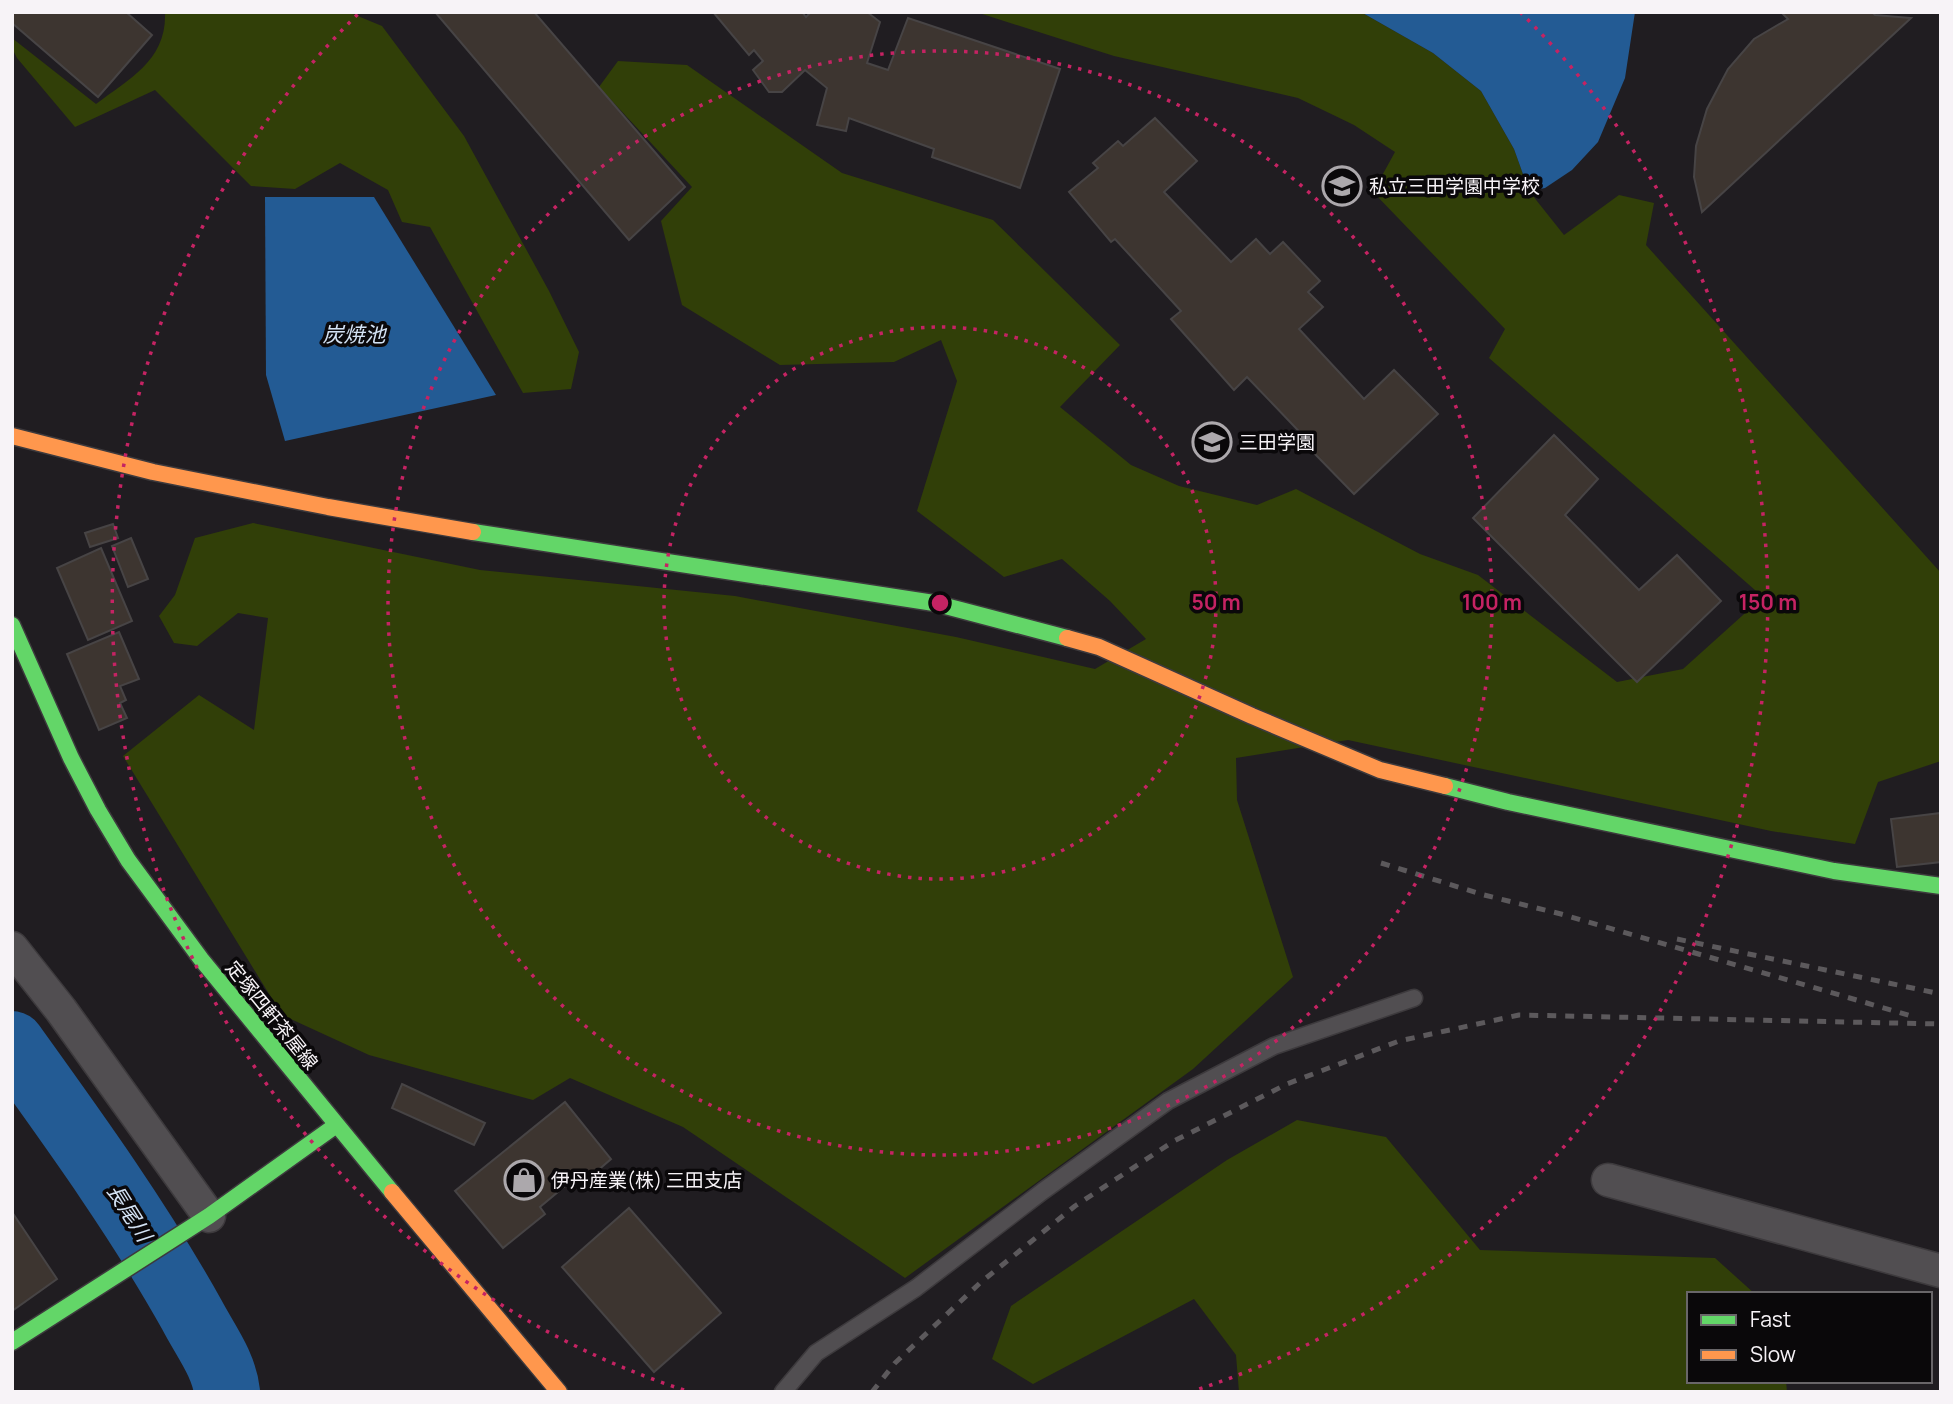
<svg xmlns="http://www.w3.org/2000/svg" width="1953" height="1404" font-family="Manrope,'Noto Sans JP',sans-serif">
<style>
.green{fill:#313f08}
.water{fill:#235b94}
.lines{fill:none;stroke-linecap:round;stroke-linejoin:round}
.river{stroke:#235b94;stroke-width:66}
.building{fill:#3d3530;stroke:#474445;stroke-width:2}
.lane-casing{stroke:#3d3a3d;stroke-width:19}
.street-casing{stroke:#3d3a3d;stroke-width:35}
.fast-casing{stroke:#3d3a3d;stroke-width:19}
.slow-casing{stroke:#3d3a3d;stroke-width:19}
.lane{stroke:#514e51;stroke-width:16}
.street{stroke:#514e51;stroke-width:32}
.fast{stroke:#63d668;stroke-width:16}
.slow{stroke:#ff974d;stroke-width:16}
.rail{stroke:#5c595c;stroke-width:5;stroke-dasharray:9 9;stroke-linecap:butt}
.ring{fill:none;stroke:#c52363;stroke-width:3.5;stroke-dasharray:3.5 7}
.labels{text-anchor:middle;stroke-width:7;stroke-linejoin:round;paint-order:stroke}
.poi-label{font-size:19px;fill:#f7f3f7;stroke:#0a080a;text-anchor:start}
.street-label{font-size:19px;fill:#f7f3f7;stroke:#0a080a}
.water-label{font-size:21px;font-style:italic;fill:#d4e3f5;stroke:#0a080a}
.centre{fill:#c52363;stroke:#0a080a;stroke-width:3.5}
.ring-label{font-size:21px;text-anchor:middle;font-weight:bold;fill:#c52363;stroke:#0a080a;stroke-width:7;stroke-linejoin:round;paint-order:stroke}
</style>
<rect width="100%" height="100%" fill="#201d21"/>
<g class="green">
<path d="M165 12H348L382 26 464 136 549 291 579 352 571 389 523 393 430 227 402 222 388 190 340 163 295 189 251 186 155 90 75 127 17 58 12 48V38L96 104C130 78 167 60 165 12Z"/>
<path d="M976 12H1361L1433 53 1481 91 1514 149 1529 191 1564 235 1619 195 1654 203 1646 245 1941 573V761L1878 782 1855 844 1771 831 1348 740 1236 758 1237 800 1293 977 1193 1069 905 1278 683 1127 570 1078 533 1100 369 1055 282 1015 123 756 199 695 254 730 268 618 238 613 197 646 174 643 159 616 175 595 195 538 253 523 480 570 735 596 956 637 1095 669 1146 639 1110 601 1062 559 1004 577 917 511 957 381 941 340 894 362 780 365 682 305 661 221 692 187 599 87 618 61 687 65 842 173 993 220 1120 345 1060 407 1131 465 1179 486 1257 505 1296 489 1420 554 1478 575 1617 682 1683 669 1763 597 1489 358 1505 329 1373 192 1395 152 1354 125 1298 98 1114 56Z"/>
<path d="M1297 1120 1386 1137 1480 1250 1715 1258 1755 1294H1689V1381H1786L1787 1392H1239L1236 1355 1194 1299 1033 1384 992 1359 1011 1306 1227 1160Z"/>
</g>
<g class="water">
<path d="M1361 12H1635L1625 78 1598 142 1572 170 1545 188 1529 191 1514 149 1481 91 1433 53Z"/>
<path d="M265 197H374L496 395 285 441 266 375Z"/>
</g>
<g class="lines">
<path class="river" d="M12 1044C76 1133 139 1220 192 1315 205 1340 224 1364 227 1392"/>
</g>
<g class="building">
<path d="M12 12H126L152 35 98 97 12 23Z"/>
<path d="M435 12H534L685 187 629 240Z"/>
<path d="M713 12H802L806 17 811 12H867L880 22 867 63 888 70 908 18 1060 69 1020 188 932 157 934 149 849 118 846 131 817 125 827 88 805 70 782 92H769L753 70 763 61 754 50 749 55Z"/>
<path d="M1781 12H1872L1875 15 1911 18 1702 212 1694 177 1696 146 1707 109 1728 69 1754 39 1788 19Z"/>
<path d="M1155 118 1197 161 1164 192 1231 262 1256 239 1270 254 1283 242 1320 281 1308 292 1323 307 1299 329 1364 399 1394 370 1438 414 1354 494 1310 449 1313 446 1247 377 1234 390 1171 319 1181 311 1115 239 1111 242 1069 192 1098 168 1093 163 1118 141 1123 146Z"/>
<path d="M1554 435 1598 479 1565 515 1639 590 1677 555 1721 601 1637 682 1473 518Z"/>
<path d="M113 524 118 538 90 547 85 533Z"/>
<path d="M131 538 148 579 128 587 112 546Z"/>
<path d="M101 548 132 621 88 640 57 568Z"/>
<path d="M119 632 139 679 120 686 126 700 120 703 127 718 99 730 67 654Z"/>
<path d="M1941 813V862L1897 867 1891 819Z"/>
<path d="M402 1084 485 1123 474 1145 392 1108Z"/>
<path d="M565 1102 611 1159 582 1184 576 1177 540 1207 545 1214 503 1248 455 1191Z"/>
<path d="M629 1208 721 1313 654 1372 562 1267Z"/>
<path d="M12 1212 57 1279 12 1311Z"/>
</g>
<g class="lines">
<g class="lane-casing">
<path id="lane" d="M783 1392 816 1353 916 1288 1043 1191 1168 1101 1274 1046 1414 998"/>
</g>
<g class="street-casing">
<g id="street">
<path d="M12 948 61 1010 209 1216"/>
<path d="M1608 1180 1941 1271"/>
</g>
</g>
<g class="fast-casing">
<g id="fast">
<path d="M473 532 934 603 1067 638"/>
<path d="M12 625 71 758 98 810 128 860 201 959 392 1192"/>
<path d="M1445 786 1508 802 1834 871 1941 886"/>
<path d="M12 1342 209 1216 335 1126"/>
</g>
</g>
<g class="slow-casing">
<g id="slow">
<path d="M12 436 153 472 328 507 473 532"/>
<path d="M1067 638 1099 647 1252 716 1380 770 1445 786"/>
<path d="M392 1192 559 1392"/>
</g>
</g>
<use href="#lane" class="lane"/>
<use href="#street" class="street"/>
<use href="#fast" class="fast"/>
<use href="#slow" class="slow"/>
<g class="rail">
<path d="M1381 863 1484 895 1561 914 1915 1017"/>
<path d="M1677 939 1941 994"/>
<path d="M872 1392 895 1363 980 1283 1075 1206 1174 1141 1287 1084 1399 1041 1519 1015 1941 1024"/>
</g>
</g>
<g class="ring">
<circle cx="940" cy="603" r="276"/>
<circle cx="940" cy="603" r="552"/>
<path d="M684 1390A828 828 0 0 1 360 12M1520 12A828 828 0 0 1 1196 1390"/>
</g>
<defs>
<g id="school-ring" transform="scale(2.0125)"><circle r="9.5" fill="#0a080a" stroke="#aca8ac" stroke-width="1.5"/><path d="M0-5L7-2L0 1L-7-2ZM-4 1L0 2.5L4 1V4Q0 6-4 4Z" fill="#aca8ac"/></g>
<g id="shop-ring" transform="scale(2.0125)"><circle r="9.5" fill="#0a080a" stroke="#aca8ac" stroke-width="1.5"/><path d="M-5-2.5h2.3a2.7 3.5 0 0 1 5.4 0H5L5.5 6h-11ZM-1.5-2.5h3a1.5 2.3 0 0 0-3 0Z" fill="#aca8ac"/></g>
</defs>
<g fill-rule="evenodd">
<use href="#school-ring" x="1342" y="186"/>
<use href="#school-ring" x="1212" y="442"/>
<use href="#shop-ring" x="524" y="1180"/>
</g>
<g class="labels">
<g class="poi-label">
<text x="1369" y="193">私立三田学園中学校</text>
<text x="1239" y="449">三田学園</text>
<text x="551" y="1187">伊丹産業(株) 三田支店</text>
</g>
<g class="street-label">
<text transform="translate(272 1015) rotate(51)" y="7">定塚四軒茶屋線</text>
</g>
<g class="water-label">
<text x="354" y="342">炭焼池</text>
<text transform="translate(129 1213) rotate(58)" y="7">長尾川</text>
</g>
</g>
<circle cx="940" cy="603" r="10" class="centre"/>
<g class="ring-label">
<text x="1216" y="610">50 m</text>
<text x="1492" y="610">100 m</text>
<text x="1768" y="610">150 m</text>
</g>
<rect width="1953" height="1404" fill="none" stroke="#f7f3f7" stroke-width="28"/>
<rect x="1687" y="1292" width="245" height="91" fill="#0a080a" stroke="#696669" stroke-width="2"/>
<rect x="1701" y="1315" width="35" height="10" fill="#63d668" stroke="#696669" stroke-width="2"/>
<text x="1750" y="1327" font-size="21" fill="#f7f3f7">Fast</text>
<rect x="1701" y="1350" width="35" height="10" fill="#ff974d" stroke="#696669" stroke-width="2"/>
<text x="1750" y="1362" font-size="21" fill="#f7f3f7">Slow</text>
</svg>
